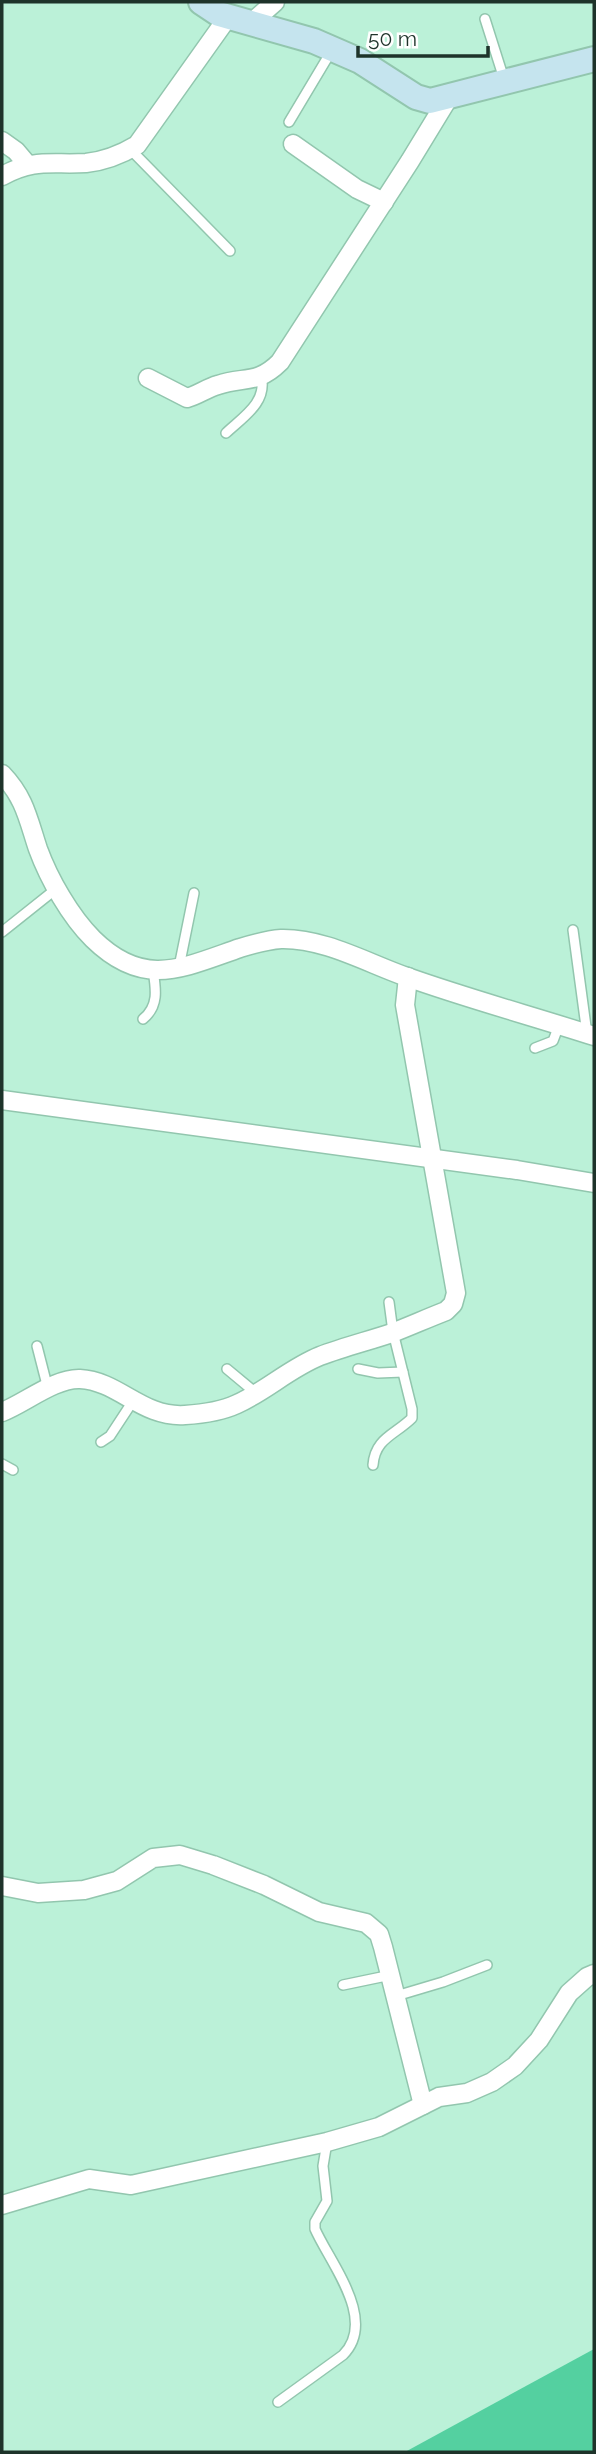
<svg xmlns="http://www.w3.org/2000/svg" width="596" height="2454" font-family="Raleway,sans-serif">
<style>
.water{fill:#54d0a0}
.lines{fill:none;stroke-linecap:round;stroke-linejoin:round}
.lane-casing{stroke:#92c6ae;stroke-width:12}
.street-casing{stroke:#92c6ae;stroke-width:21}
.secondary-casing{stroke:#92c6ae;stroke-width:28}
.lane{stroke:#fff;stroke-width:9}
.street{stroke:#fff;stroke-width:18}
.secondary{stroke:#c5e4ee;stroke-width:24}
</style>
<rect width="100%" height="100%" fill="#bbf1d8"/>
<path class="water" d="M594 2349V2452H405Z"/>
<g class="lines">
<g class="lane-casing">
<g id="lane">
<path d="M485 19 504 79"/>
<path d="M289 122 332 50"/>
<path d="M130 149 230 251"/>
<path d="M226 433C243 417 268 402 261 376"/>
<path d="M573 930 587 1034"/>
<path d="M2 932 56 889"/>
<path d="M179 967 194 893"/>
<path d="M143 1019C159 1006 156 989 153 970"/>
<path d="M535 1048 553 1041 556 1033 555 1024"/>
<path d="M37 1346 48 1389"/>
<path d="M227 1369 257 1394"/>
<path d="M358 1369 378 1373 403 1372"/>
<path d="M101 1442 110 1436 133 1401"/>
<path d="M2 1464 13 1470"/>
<path d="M373 1465C375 1438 395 1435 412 1418V1409L393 1332 389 1302"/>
<path d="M343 1985 391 1975"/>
<path d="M396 1996 443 1982 487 1965"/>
<path d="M278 2402 343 2355C378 2320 330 2263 315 2229V2222L327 2201 323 2166 327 2142"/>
</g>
</g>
<g class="street-casing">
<g id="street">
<path d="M250 24 275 2"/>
<path d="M2 141 16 151 27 164"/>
<path d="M293 144 357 189 384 202"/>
<path d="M2 176C35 158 51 165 86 163 105 161 122 154 137 145L228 17"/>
<path d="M148 378 187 398C198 395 207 388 218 385 244 376 257 385 280 362L410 161 449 97"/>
<path d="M2 774C25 798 28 819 38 849 49 879 70 916 93 939 144 989 182 968 240 948 253 944 267 940 281 939 324 938 367 963 407 977 469 999 532 1016 594 1036"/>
<path d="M2 1100 517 1170 594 1183"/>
<path d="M2 1412C25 1403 55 1378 80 1379 119 1381 142 1418 185 1415 201 1414 222 1411 237 1404 266 1391 290 1368 320 1356 344 1347 368 1341 392 1333 410 1326 428 1318 446 1311L453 1304 456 1293 405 1005 408 977"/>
<path d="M2 1886 38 1893 84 1890 117 1881 153 1858 180 1855 213 1865 264 1885 319 1912 366 1923 379 1934 383 1947 423 2105"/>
<path d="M2 2205 89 2179 131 2185 327 2142 379 2127 439 2097 467 2093 492 2082 515 2066 539 2040 569 1993 587 1977 594 1974"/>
</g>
</g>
<g class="secondary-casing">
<path id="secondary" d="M201 2 219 14 314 41 360 61 416 97 430 101 594 59"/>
</g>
<use href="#lane" class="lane"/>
<use href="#street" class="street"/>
<use href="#secondary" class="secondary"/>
</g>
<rect width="596" height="2454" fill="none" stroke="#1e332a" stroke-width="7"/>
<path d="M358 46v10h130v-10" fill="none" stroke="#1e332a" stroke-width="3.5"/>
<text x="368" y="46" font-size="21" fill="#1e332a" stroke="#ffffff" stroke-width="5" paint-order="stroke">50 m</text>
</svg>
